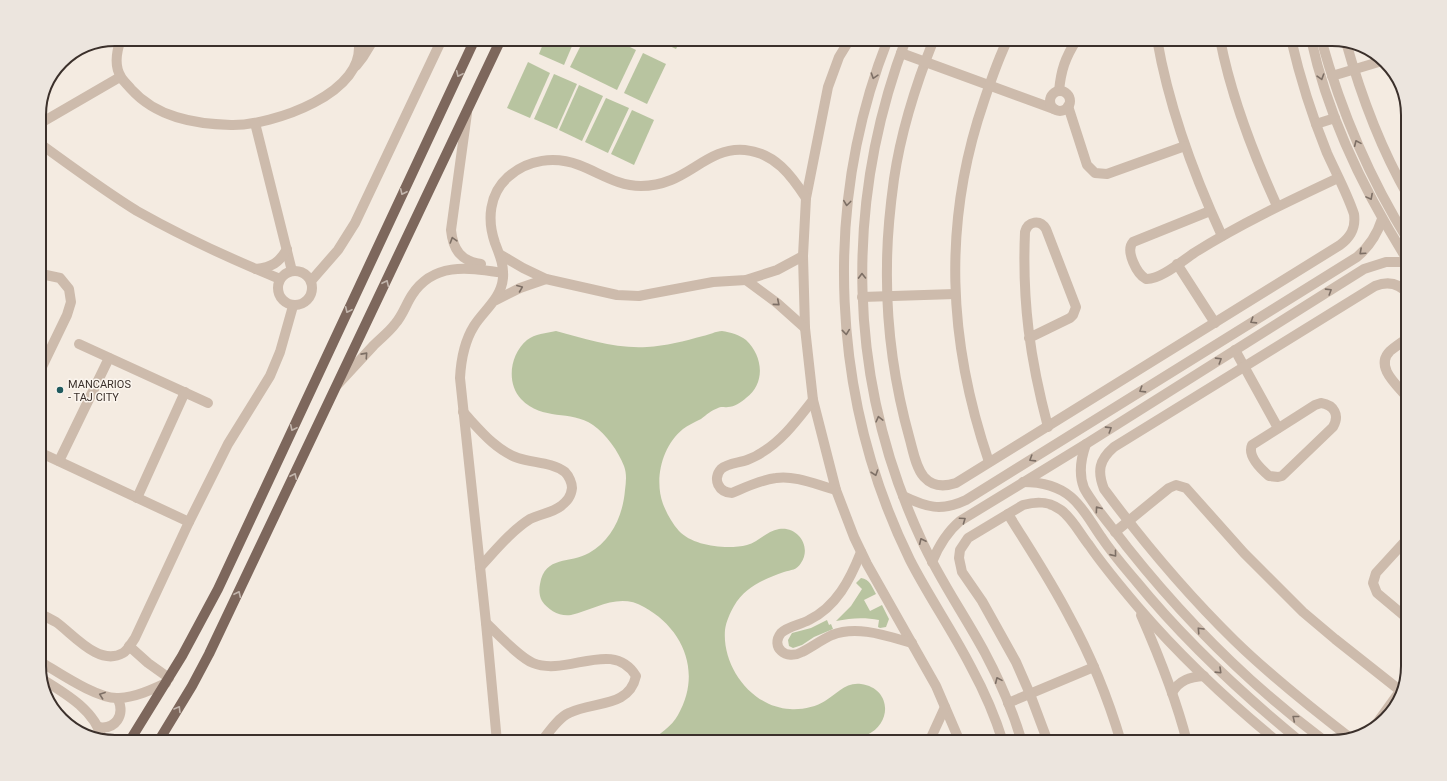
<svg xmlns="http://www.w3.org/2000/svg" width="1447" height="781" font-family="Roboto,sans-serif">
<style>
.green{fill:#b8c4a0}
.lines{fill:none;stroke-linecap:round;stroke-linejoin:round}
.minor{stroke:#cdbbac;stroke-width:10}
.major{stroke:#7d675c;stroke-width:10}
.oneway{stroke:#c2b5ac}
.oneway2{stroke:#7d6f65}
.poi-dot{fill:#1f5a5e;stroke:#fbf5ee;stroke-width:1.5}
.labels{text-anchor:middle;stroke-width:3;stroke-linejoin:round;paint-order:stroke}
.poi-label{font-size:11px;fill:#3b302b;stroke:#fbf5ee;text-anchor:start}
.rim{fill:none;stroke:#3b302b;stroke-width:2}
</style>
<rect width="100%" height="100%" fill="#f4ebe1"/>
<g class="green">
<path d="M545 39H575L564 65 539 54Z"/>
<path d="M584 39H614L636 50 617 90 570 67Z"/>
<path d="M655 39H681L676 49Z"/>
<path d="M643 53 666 64 647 104 624 93Z"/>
<path d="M528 62 550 73 530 118 507 108Z"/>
<path d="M554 74 577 84 557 129 534 119Z"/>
<path d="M579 85 603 96 582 141 559 130Z"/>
<path d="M606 98 629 108 608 153 585 142Z"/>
<path d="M632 110 654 120 634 165 611 154Z"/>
<path d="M556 331C585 339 616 349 647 347 665 346 685 341 703 336 709 335 716 331 722 331 730 332 740 335 746 340 763 356 766 383 746 398 742 402 734 407 728 407 724 408 722 406 718 408 712 410 706 415 701 419 695 422 688 425 683 429 662 446 654 479 663 504 667 514 672 523 679 531 693 546 727 550 747 545 758 542 767 531 779 529 798 526 812 547 801 563 797 570 791 570 784 572 764 579 745 587 734 606 730 613 726 622 725 630 722 667 752 707 790 709 801 710 816 707 825 701 837 694 845 682 861 684 891 688 893 723 867 735 857 739 846 737 836 737 831 738 826 740 822 742H648C659 735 672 726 678 715 702 673 684 629 644 607 619 592 596 609 571 615 560 617 548 610 542 601 539 596 539 589 540 584 545 555 570 564 589 553 612 540 623 515 625 490 626 482 627 474 624 466 618 451 607 435 593 425 570 409 543 422 521 399 506 383 510 354 527 340 535 334 546 333 556 331Z"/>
<path d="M861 578C870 579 872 587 876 594L864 600 870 611 882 605 889 619 886 627 880 628 878 627 879 620C864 617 851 618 836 621L851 606 862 589 856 583Z"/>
<path d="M827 620 829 625 831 624 833 629 814 637 802 645 793 648 789 646 788 640 792 633 811 628Z"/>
</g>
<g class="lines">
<g class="minor">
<path d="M121 39C117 50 114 66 121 77 123 81 128 85 131 89 156 117 194 124 231 125 271 126 370 93 358 39"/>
<path d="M850 39 839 57 828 87 806 198 803 256 805 328 813 400 836 490 854 537 867 564 936 686 960 742"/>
<path d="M888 39C822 206 831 399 910 560 929 597 952 630 971 667 984 691 995 716 1003 742"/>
<path d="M906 39C844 203 847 379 921 539 939 579 964 614 985 653 1000 681 1013 712 1022 742"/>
<path d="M934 39C916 84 901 131 894 179 890 208 887 237 887 266 886 325 894 383 910 440 913 451 916 468 924 477 933 487 944 487 956 483L1340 245C1351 237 1356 228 1354 214 1347 193 1336 173 1327 153 1312 116 1300 78 1291 39"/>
<path d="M1157 39C1169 108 1193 173 1222 236"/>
<path d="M1220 39C1231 97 1253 153 1277 206"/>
<path d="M1311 39C1328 117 1365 193 1408 261"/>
<path d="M1321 39C1341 111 1368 176 1408 240"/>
<path d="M1346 42C1361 96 1380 147 1408 196"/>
<path d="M901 53 1054 109"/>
<path d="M356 66 363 57 374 39"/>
<path d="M1332 76 1382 61"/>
<path d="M1059 91C1061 70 1065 58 1077 39"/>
<circle cx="1060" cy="101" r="10"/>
<path d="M1068 106 1087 165 1095 173 1107 174 1185 146"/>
<path d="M467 113 451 230C453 250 461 261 481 264"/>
<path d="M255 123 292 271"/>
<path d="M39 124 120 77"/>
<path d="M1316 124 1335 118"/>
<path d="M39 143C71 166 103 190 137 211 183 237 231 259 280 279"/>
<path d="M1210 211 1133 242C1125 251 1137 274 1146 279 1160 280 1182 261 1194 253 1240 224 1289 201 1338 178"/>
<path d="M501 255 523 268 546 279 617 295 639 296 649 294 713 282 746 280 777 270 803 256"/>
<path d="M1177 264 1215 323"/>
<path d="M256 269C272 267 279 263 287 249"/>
<circle cx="295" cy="288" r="17"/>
<path d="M39 277 46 275 60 278 69 289 71 302 67 315 39 373"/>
<path d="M746 280 777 303 805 328"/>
<path d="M311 281 338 250 355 223 442 39"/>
<path d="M862 297 955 294"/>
<path d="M496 300 520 288 546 279"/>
<path d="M1029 338 1070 318 1073 315 1076 307 1046 229C1040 219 1028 221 1025 232 1022 302 1030 359 1048 427"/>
<path d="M1408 338C1402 342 1396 346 1390 351 1374 367 1398 386 1408 398"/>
<path d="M79 344 208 403"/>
<path d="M1235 350 1278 428"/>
<path d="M338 384C350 371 362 358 374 345 381 338 389 332 395 324 403 315 406 304 412 295 434 261 470 268 503 273"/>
<path d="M813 400C797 420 783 440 761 453 757 456 752 458 747 460 739 463 728 463 721 469 712 479 719 493 732 493 746 487 760 480 776 478 795 475 817 485 836 490"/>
<path d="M1321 403C1334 405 1340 415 1333 427L1282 476 1278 477 1269 476C1262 470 1247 456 1252 445L1315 405Z"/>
<path d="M463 412C479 429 495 450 518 458 533 463 552 462 565 472 569 476 572 483 572 488 571 497 567 501 561 506 552 513 540 514 530 519 511 531 495 551 480 567"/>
<path d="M1086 444C1081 458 1078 473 1084 488 1088 496 1094 503 1099 511 1108 523 1118 535 1127 547 1185 620 1251 686 1326 742"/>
<path d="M39 452 189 522"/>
<path d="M59 461 109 358"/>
<path d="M989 462C948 342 942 223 984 101 991 80 998 59 1008 39"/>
<path d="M1023 482C1041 482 1057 485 1071 497 1084 508 1092 524 1102 538 1112 553 1124 567 1136 581 1185 641 1241 693 1301 742"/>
<path d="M903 496C926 507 941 512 966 500L1357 257C1370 246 1377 235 1382 219"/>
<path d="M137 498 185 392"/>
<path d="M1008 514C1029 548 1051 581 1069 616 1091 656 1108 698 1121 742"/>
<path d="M1115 532 1169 488 1176 485 1186 488 1244 553 1303 612 1335 639 1402 692"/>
<path d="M1408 538 1376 573 1373 583 1377 593 1408 619"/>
<path d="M861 552C850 580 836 607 809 620 800 625 788 626 781 633 770 647 786 661 802 652 812 647 821 640 832 635 857 625 887 636 912 643"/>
<path d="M932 562C939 545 947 532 960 521L1086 444 1364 269 1386 262H1408"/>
<path d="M39 613C45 616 50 619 56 622 73 634 99 667 123 653 128 650 132 642 135 638L189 522 228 444 270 376 280 352 293 306"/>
<path d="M1141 615C1159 656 1176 698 1187 742"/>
<path d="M486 623C498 634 519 657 533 663 567 677 613 638 636 676 629 708 594 701 569 713 559 717 548 733 541 742"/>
<path d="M129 646 148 663 169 678"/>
<path d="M39 661C58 672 98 700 119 698 136 697 151 690 166 683"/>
<path d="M42 679C65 693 96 711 102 739"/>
<path d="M1172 693C1179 680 1190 677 1204 676"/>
<path d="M1008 703 1094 667"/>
<path d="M98 727C116 730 125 715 118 699"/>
<path d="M1372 730 1403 687"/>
<path d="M1349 737C1310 707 1271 676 1235 641 1187 594 1144 543 1104 489 1097 471 1099 460 1114 447L1375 286C1388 281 1399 283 1408 294"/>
<path d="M497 742 486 623 460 378C461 359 464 342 474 326 484 310 501 299 503 278 504 265 500 256 495 243 487 220 489 194 508 177 528 159 555 156 579 165 600 173 618 186 641 186 651 186 661 184 671 180 696 170 715 147 745 150 775 153 791 175 806 198"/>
<path d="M929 742 945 707"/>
<path d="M1048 742 1030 694 1016 662 982 601 962 572 959 558 960 550 968 538 1023 505C1037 501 1049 501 1061 510 1073 519 1080 534 1089 545 1104 567 1121 587 1138 607 1180 656 1228 701 1278 742"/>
</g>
<g class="major">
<path d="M129 742 182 656 218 589 475 39"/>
<path d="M158 742 192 686 209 654 501 39"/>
</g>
</g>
<defs><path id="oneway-chevron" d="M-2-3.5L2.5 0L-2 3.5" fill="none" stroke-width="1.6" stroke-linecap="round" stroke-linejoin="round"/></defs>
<g class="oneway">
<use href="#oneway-chevron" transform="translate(459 74) rotate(115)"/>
<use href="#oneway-chevron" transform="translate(403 192) rotate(115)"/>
<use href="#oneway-chevron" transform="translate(386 283) rotate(-65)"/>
<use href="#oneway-chevron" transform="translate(348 310) rotate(115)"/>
<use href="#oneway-chevron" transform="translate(293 428) rotate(115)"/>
<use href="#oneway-chevron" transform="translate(294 476) rotate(-65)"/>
<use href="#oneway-chevron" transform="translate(238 594) rotate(-65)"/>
<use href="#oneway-chevron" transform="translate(178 709) rotate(-59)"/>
</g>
<g class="oneway2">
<use href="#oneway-chevron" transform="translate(874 76) rotate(108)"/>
<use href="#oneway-chevron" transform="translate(1321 77) rotate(73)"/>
<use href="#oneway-chevron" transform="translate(1357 143) rotate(-114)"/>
<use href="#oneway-chevron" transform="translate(1370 197) rotate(62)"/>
<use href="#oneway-chevron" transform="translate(847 203) rotate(97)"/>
<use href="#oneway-chevron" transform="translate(453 240) rotate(-107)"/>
<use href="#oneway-chevron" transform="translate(1362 252) rotate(138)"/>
<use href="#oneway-chevron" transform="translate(862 276) rotate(-91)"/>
<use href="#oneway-chevron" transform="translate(520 288) rotate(-22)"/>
<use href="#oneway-chevron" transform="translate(1329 291) rotate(-32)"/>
<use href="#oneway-chevron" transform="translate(777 303) rotate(40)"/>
<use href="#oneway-chevron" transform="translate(1253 321) rotate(148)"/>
<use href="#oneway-chevron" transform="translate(846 332) rotate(84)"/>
<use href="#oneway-chevron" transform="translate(365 355) rotate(-48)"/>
<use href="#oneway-chevron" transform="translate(1219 360) rotate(-32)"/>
<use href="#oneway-chevron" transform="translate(1142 390) rotate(148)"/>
<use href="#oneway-chevron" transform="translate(879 419) rotate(-104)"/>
<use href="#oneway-chevron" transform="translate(1109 429) rotate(-32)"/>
<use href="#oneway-chevron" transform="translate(1032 459) rotate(148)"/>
<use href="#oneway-chevron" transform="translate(875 473) rotate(71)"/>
<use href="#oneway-chevron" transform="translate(1098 509) rotate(-126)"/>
<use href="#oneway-chevron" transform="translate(963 520) rotate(-35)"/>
<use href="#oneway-chevron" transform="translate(922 541) rotate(-115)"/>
<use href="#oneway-chevron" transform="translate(1114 554) rotate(51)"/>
<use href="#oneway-chevron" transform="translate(1200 630) rotate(-133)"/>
<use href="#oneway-chevron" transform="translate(1219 671) rotate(44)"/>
<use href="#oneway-chevron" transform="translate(998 680) rotate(-114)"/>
<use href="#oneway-chevron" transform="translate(102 695) rotate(-160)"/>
<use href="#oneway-chevron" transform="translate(1295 718) rotate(-141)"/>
</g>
<circle class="poi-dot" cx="60" cy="390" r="4"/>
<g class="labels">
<g class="poi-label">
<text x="68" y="388">MANCARIOS<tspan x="68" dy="13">- TAJ CITY</tspan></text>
</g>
</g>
<path d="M0 0H1447V781H0ZM115 46H1332A69 69 0 0 1 1401 115V666A69 69 0 0 1 1332 735H115A69 69 0 0 1 46 666V115A69 69 0 0 1 115 46Z" fill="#ece5de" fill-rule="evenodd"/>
<path class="rim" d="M115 46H1332A69 69 0 0 1 1401 115V666A69 69 0 0 1 1332 735H115A69 69 0 0 1 46 666V115A69 69 0 0 1 115 46Z"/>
</svg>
